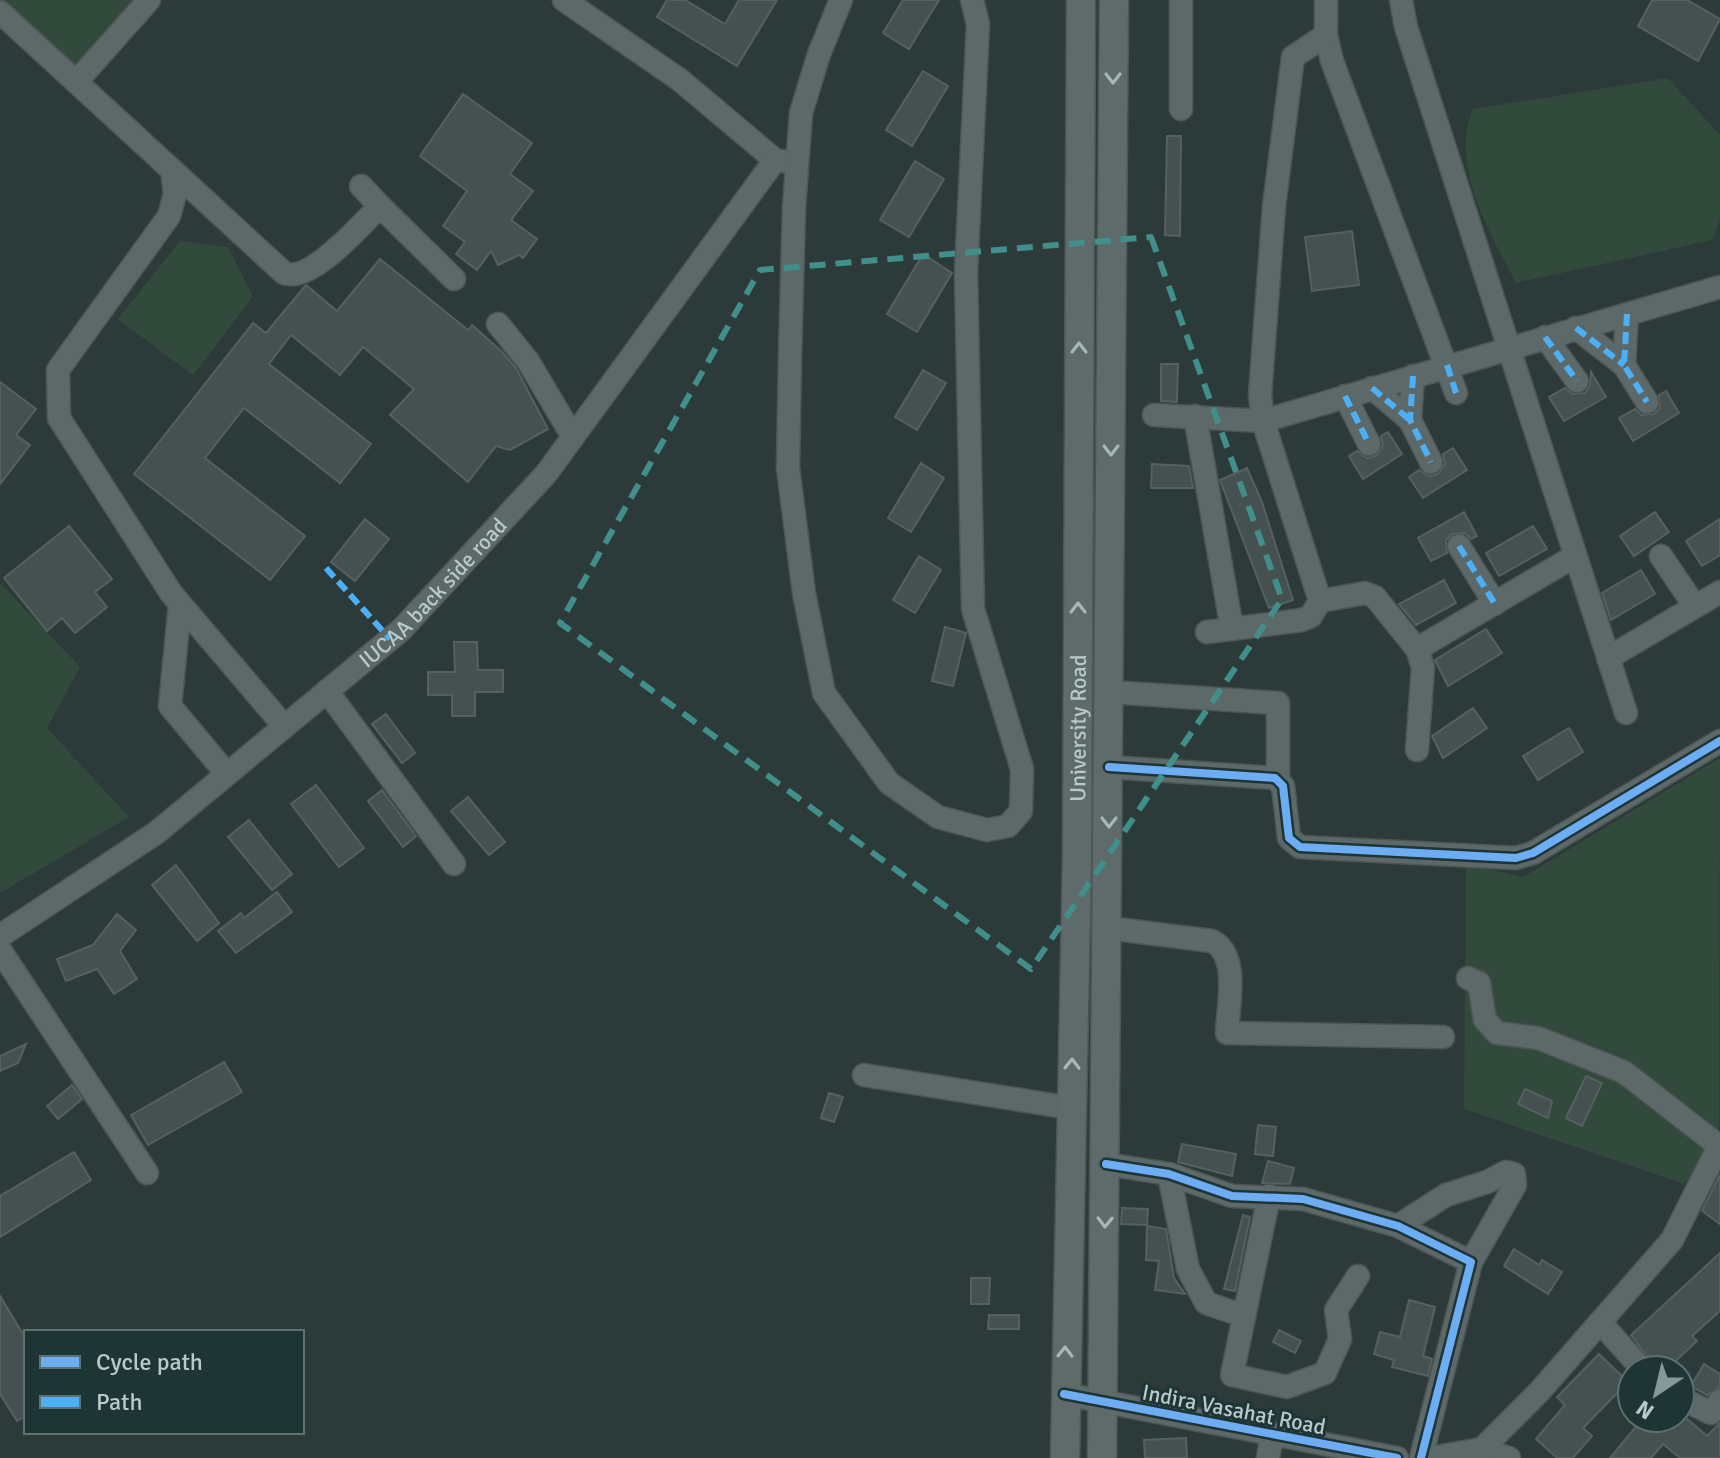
<svg xmlns="http://www.w3.org/2000/svg" width="1720" height="1458" font-family="Signika,sans-serif">
<style>
.green{fill:#324a3c}
.building{fill:#455050;stroke:#546161;stroke-width:2}
.lines{fill:none;stroke-linecap:round;stroke-linejoin:round}
.minor-casing{stroke:#4c5655;stroke-width:25}
.major-casing{stroke:#4a5756;stroke-width:31}
.minor{stroke:#5d6868;stroke-width:22}
.major{stroke:#5f6a6a;stroke-width:28}
.quiet{stroke:#4cb0f7;stroke-width:6;stroke-dasharray:12 6;stroke-linecap:butt}
.cycleway-casing{stroke:#1f3535;stroke-width:13}
.cycleway{stroke:#6dadf4;stroke-width:8}
.oneway{stroke:#a5b7b7}
.marked{fill:none;stroke:#418f8a;stroke-width:6;stroke-dasharray:16 10;stroke-linejoin:round}
.labels{text-anchor:middle;stroke-width:6;stroke-linejoin:round;paint-order:stroke}
.street-label{font-size:22px;fill:#b7caca;stroke:#1f3535}
</style>
<rect width="100%" height="100%" fill="#2c3a39"/>
<g class="green">
<path d="M0 0H145L76 82 0 9Z"/>
<path d="M1668 78 1720 135V220L1712 240 1516 283C1490 233 1449 165 1473 109Z"/>
<path d="M180 241 228 247 253 297 193 375 118 319Z"/>
<path d="M0 583 80 667 47 728 129 817 0 893Z"/>
<path d="M1720 758 1719 1146 1684 1184 1464 1109 1466 864 1523 877Z"/>
</g>
<g class="building">
<path d="M667 0H685L725 24 739 0H777L737 66 657 17Z"/>
<path d="M903 0H939L909 49 883 33Z"/>
<path d="M1652 0H1687L1720 19 1698 61 1638 26Z"/>
<path d="M923 71 948 86 912 146 886 130Z"/>
<path d="M463 94 532 143 510 174 533 191 511 220 537 239 523 258 519 255 498 265 491 251 477 270 456 254 465 242 443 226 467 191 420 156Z"/>
<path d="M1167 136H1181L1180 236 1165 235Z"/>
<path d="M915 161 944 179 909 237 880 220Z"/>
<path d="M1352 231 1359 285 1312 291 1305 237Z"/>
<path d="M923 254 952 273 917 332 887 314Z"/>
<path d="M380 259 468 330 472 325 502 352 516 368 548 429 510 450 496 446 468 482 390 415 414 389 363 347 340 375 291 335 269 364 371 444 340 483 244 408 205 458 305 536 270 580 134 474 253 323 266 333 306 285 337 311Z"/>
<path d="M1161 364H1178L1177 402 1161 401Z"/>
<path d="M923 370 946 383 917 430 895 417Z"/>
<path d="M1591 372 1606 397 1564 421 1549 397 1565 388 1572 394 1585 393 1590 386Z"/>
<path d="M0 382 36 409 16 435 30 445 0 484Z"/>
<path d="M1666 391 1679 413 1633 441 1619 418 1635 409 1641 415 1654 414 1660 408 1659 395Z"/>
<path d="M1388 432 1402 454 1363 479 1349 456 1357 451 1367 458 1376 456 1383 446 1381 436Z"/>
<path d="M1453 448 1467 470 1423 498 1409 477 1419 470 1429 476 1438 474 1445 464 1443 454Z"/>
<path d="M921 463 944 478 911 532 888 518Z"/>
<path d="M1152 464 1189 466 1193 488H1151Z"/>
<path d="M1247 468 1262 502 1293 600 1269 608 1220 480Z"/>
<path d="M1464 512 1477 536 1471 539 1465 533 1452 534 1446 540 1447 553 1431 561 1418 538Z"/>
<path d="M1655 512 1669 532 1634 556 1620 536Z"/>
<path d="M365 519 389 539 355 581 331 562Z"/>
<path d="M1720 519V555L1702 566 1686 541Z"/>
<path d="M69 526 112 579 95 592 107 607 75 633 62 618 47 631 4 578Z"/>
<path d="M1533 526 1547 549 1499 576 1486 553Z"/>
<path d="M919 556 941 570 915 613 893 600Z"/>
<path d="M1641 570 1655 594 1611 620 1602 593Z"/>
<path d="M1444 580 1456 603 1416 625 1399 604Z"/>
<path d="M945 627 966 633 953 686 932 681Z"/>
<path d="M1486 629 1502 653 1448 686 1435 660Z"/>
<path d="M454 642H477L478 670H503V692H475V716H452V695H428V672H455Z"/>
<path d="M1473 708 1487 728 1443 758 1432 736Z"/>
<path d="M386 714 415 753 402 763 372 724Z"/>
<path d="M1569 728 1583 752 1538 780 1523 756Z"/>
<path d="M316 785 364 848 339 867 291 804Z"/>
<path d="M382 790 416 836 403 847 368 801Z"/>
<path d="M468 797 505 842 489 855 451 811Z"/>
<path d="M249 820 292 874 272 890 228 837Z"/>
<path d="M176 865 219 923 197 941 152 885Z"/>
<path d="M277 892 292 912 236 953 218 931 241 913 244 918Z"/>
<path d="M117 914 136 930 120 951 137 979 114 994 97 969 66 981 57 959 93 945Z"/>
<path d="M26 1044 18 1063 0 1071V1056Z"/>
<path d="M224 1062 242 1092 148 1145 131 1115Z"/>
<path d="M1586 1076 1602 1083 1582 1126 1566 1118Z"/>
<path d="M72 1085 82 1099 58 1119 47 1106Z"/>
<path d="M1525 1089 1552 1101 1548 1118 1518 1104Z"/>
<path d="M829 1093 843 1097 834 1122 821 1118Z"/>
<path d="M1258 1125 1276 1127 1273 1156 1255 1154Z"/>
<path d="M1182 1144 1236 1154 1232 1176 1178 1162Z"/>
<path d="M74 1152 91 1180 0 1237V1196Z"/>
<path d="M1268 1161 1294 1168 1290 1184 1262 1183Z"/>
<path d="M1720 1175V1224L1702 1211Z"/>
<path d="M1122 1208 1148 1209 1147 1225 1121 1224Z"/>
<path d="M1243 1215 1250 1217 1235 1291 1224 1289Z"/>
<path d="M1147 1226 1166 1229 1174 1278 1185 1294 1155 1290 1159 1261 1146 1260Z"/>
<path d="M1514 1249 1539 1265 1542 1260 1562 1272 1548 1294 1504 1266Z"/>
<path d="M1720 1253V1311L1692 1336 1697 1341 1666 1370H1658L1631 1335Z"/>
<path d="M971 1278H990L989 1304H971Z"/>
<path d="M0 1296 26 1339V1416L17 1421 0 1394Z"/>
<path d="M1409 1300 1435 1307 1423 1356 1432 1359 1428 1376 1392 1367 1394 1360 1374 1354 1380 1332 1400 1337Z"/>
<path d="M989 1315H1019V1329H988Z"/>
<path d="M1279 1330 1301 1341 1295 1353 1273 1342Z"/>
<path d="M1599 1354 1628 1382 1583 1428 1592 1436 1573 1458H1557L1536 1439 1565 1405 1557 1397Z"/>
<path d="M1704 1364 1720 1374V1387L1707 1395 1691 1386Z"/>
<path d="M1643 1418H1686L1707 1436 1720 1423V1458H1680L1663 1444 1651 1458H1610Z"/>
<path d="M1186 1438 1187 1458H1145L1144 1440Z"/>
</g>
<g class="lines">
<g class="minor-casing">
<g id="minor">
<path d="M564 0 680 80 775 160 788 162"/>
<path d="M841 0 819 54 801 113 794 208 790 356 788 468 804 593 824 693 889 783 938 817 987 830 1008 826 1021 811 1022 769 973 609 966 273 978 24 972 0"/>
<path d="M1181 0V109"/>
<path d="M1326 0V35L1332 61 1456 393"/>
<path d="M1401 0 1406 27 1626 713"/>
<path d="M0 12 172 170 175 194 169 216 58 370 59 418 171 593 284 726"/>
<path d="M76 82 149 0"/>
<path d="M172 170 284 273C310 284 361 225 380 206L454 279"/>
<path d="M361 186 380 206"/>
<path d="M1627 314 1624 365 1647 402"/>
<path d="M498 324 528 361 573 437"/>
<path d="M1576 328 1624 365"/>
<path d="M1545 337 1577 381"/>
<path d="M1413 376 1410 420 1431 462"/>
<path d="M1372 388 1410 420"/>
<path d="M1345 396 1369 444"/>
<path d="M1154 415 1263 421 1720 287"/>
<path d="M1195 416 1232 629"/>
<path d="M1459 546 1495 604"/>
<path d="M1661 556 1694 605"/>
<path d="M1320 601 1263 421 1260 395 1274 206 1293 57 1326 35"/>
<path d="M180 604 170 706 227 774"/>
<path d="M1207 632 1302 620 1311 616 1320 601 1365 593 1375 597 1417 649 1423 667 1417 750"/>
<path d="M1417 649 1575 556"/>
<path d="M1608 658 1720 592"/>
<path d="M327 691 454 864"/>
<path d="M1109 692 1278 703V779"/>
<path d="M1109 767 1275 778 1283 786 1289 838 1300 847 1516 858 1533 853 1720 741"/>
<path d="M1108 928 1212 941C1240 955 1228 1006 1227 1033L1443 1037"/>
<path id="s1" d="M0 936 156 833 401 630 546 474 775 160"/>
<path d="M0 950 147 1173"/>
<path d="M1468 978 1479 983 1485 1020 1497 1033 1538 1038 1624 1072 1719 1146"/>
<path d="M864 1075 1071 1108"/>
<path d="M1106 1164 1169 1174 1232 1196 1303 1199 1398 1226 1471 1262 1421 1458"/>
<path d="M1169 1174 1188 1269 1206 1303 1244 1316"/>
<path d="M1269 1196 1232 1375 1287 1387 1325 1373 1340 1339 1336 1310 1358 1276"/>
<path d="M1398 1226 1446 1195 1487 1182 1506 1172 1514 1174 1515 1185 1471 1262"/>
<path d="M1600 1322 1643 1370"/>
<path d="M1064 1394 1397 1458"/>
<path d="M1680 1398 1711 1413 1720 1401"/>
<path d="M1482 1449 1509 1458"/>
<path d="M1268 1458 1272 1435"/>
<path d="M1430 1458 1482 1449 1539 1392 1672 1240 1720 1144"/>
</g>
</g>
<g class="major-casing">
<g id="major">
<path id="s2" d="M1065 1458 1077 859 1081 0"/>
<path d="M1102 1458 1114 0"/>
</g>
</g>
<use href="#minor" class="minor"/>
<use href="#major" class="major"/>
<g class="quiet">
<path d="M1627 314 1624 365 1647 402"/>
<path d="M1576 328 1624 365"/>
<path d="M1545 337 1577 381"/>
<path d="M1447 365 1456 393"/>
<path d="M1413 376 1410 420 1431 462"/>
<path d="M1372 388 1410 420"/>
<path d="M1345 396 1369 444"/>
<path d="M1459 546 1495 604"/>
<path d="M326 568 390 639"/>
</g>
<g class="cycleway-casing">
<g id="cycleway">
<path d="M1109 767 1275 778 1283 786 1289 838 1300 847 1516 858 1533 853 1720 741"/>
<path d="M1106 1164 1169 1174 1232 1196 1303 1199 1398 1226 1471 1262 1421 1458"/>
<path d="M1064 1394 1397 1458"/>
</g>
</g>
<use href="#cycleway" class="cycleway"/>
</g>
<defs><path id="oneway-chevron" d="M-2-3.5L2.5 0L-2 3.5" fill="none" stroke-width="1.6" stroke-linecap="round" stroke-linejoin="round" transform="scale(2)"/></defs>
<g class="oneway">
<use href="#oneway-chevron" transform="translate(1113 78) rotate(90)"/>
<use href="#oneway-chevron" transform="translate(1079 348) rotate(-90)"/>
<use href="#oneway-chevron" transform="translate(1111 450) rotate(90)"/>
<use href="#oneway-chevron" transform="translate(1078 608) rotate(-90)"/>
<use href="#oneway-chevron" transform="translate(1109 822) rotate(90)"/>
<use href="#oneway-chevron" transform="translate(1072 1064) rotate(-89)"/>
<use href="#oneway-chevron" transform="translate(1105 1222) rotate(91)"/>
<use href="#oneway-chevron" transform="translate(1065 1352) rotate(-89)"/>
</g>
<path class="marked" d="M1151 237 1282 599 1031 969 560 623 760 270Z"/>
<g class="labels">
<g class="street-label">
<text dy="8" stroke="none"><textPath href="#s1" startOffset="554">IUCAA back side road</textPath></text>
<text dy="8" stroke="none"><textPath href="#s2" startOffset="730">University Road</textPath></text>
<text transform="translate(1234 1409) rotate(11)" y="8">Indira Vasahat Road</text>
</g>
</g>
<rect x="24" y="1330" width="280" height="104" fill="#1f3535" stroke="#5c7171" stroke-width="2"/>
<rect x="40" y="1356" width="40" height="12" fill="#6dadf4" stroke="#5c7171" stroke-width="2"/>
<text x="96" y="1370" font-size="24" fill="#b7caca">Cycle path</text>
<rect x="40" y="1396" width="40" height="12" fill="#4cb0f7" stroke="#5c7171" stroke-width="2"/>
<text x="96" y="1410" font-size="24" fill="#b7caca">Path</text>
<g transform="translate(1656 1394) rotate(215)"><circle r="38" fill="#1f3535" stroke="#5c7171" stroke-width="2"/>
<path d="M0-6L14 30L0 20L-14 30Z" fill="#869897"/>
<text y="-12" font-size="22" font-weight="bold" text-anchor="middle" fill="#b7caca">N</text>
</g>
</svg>
